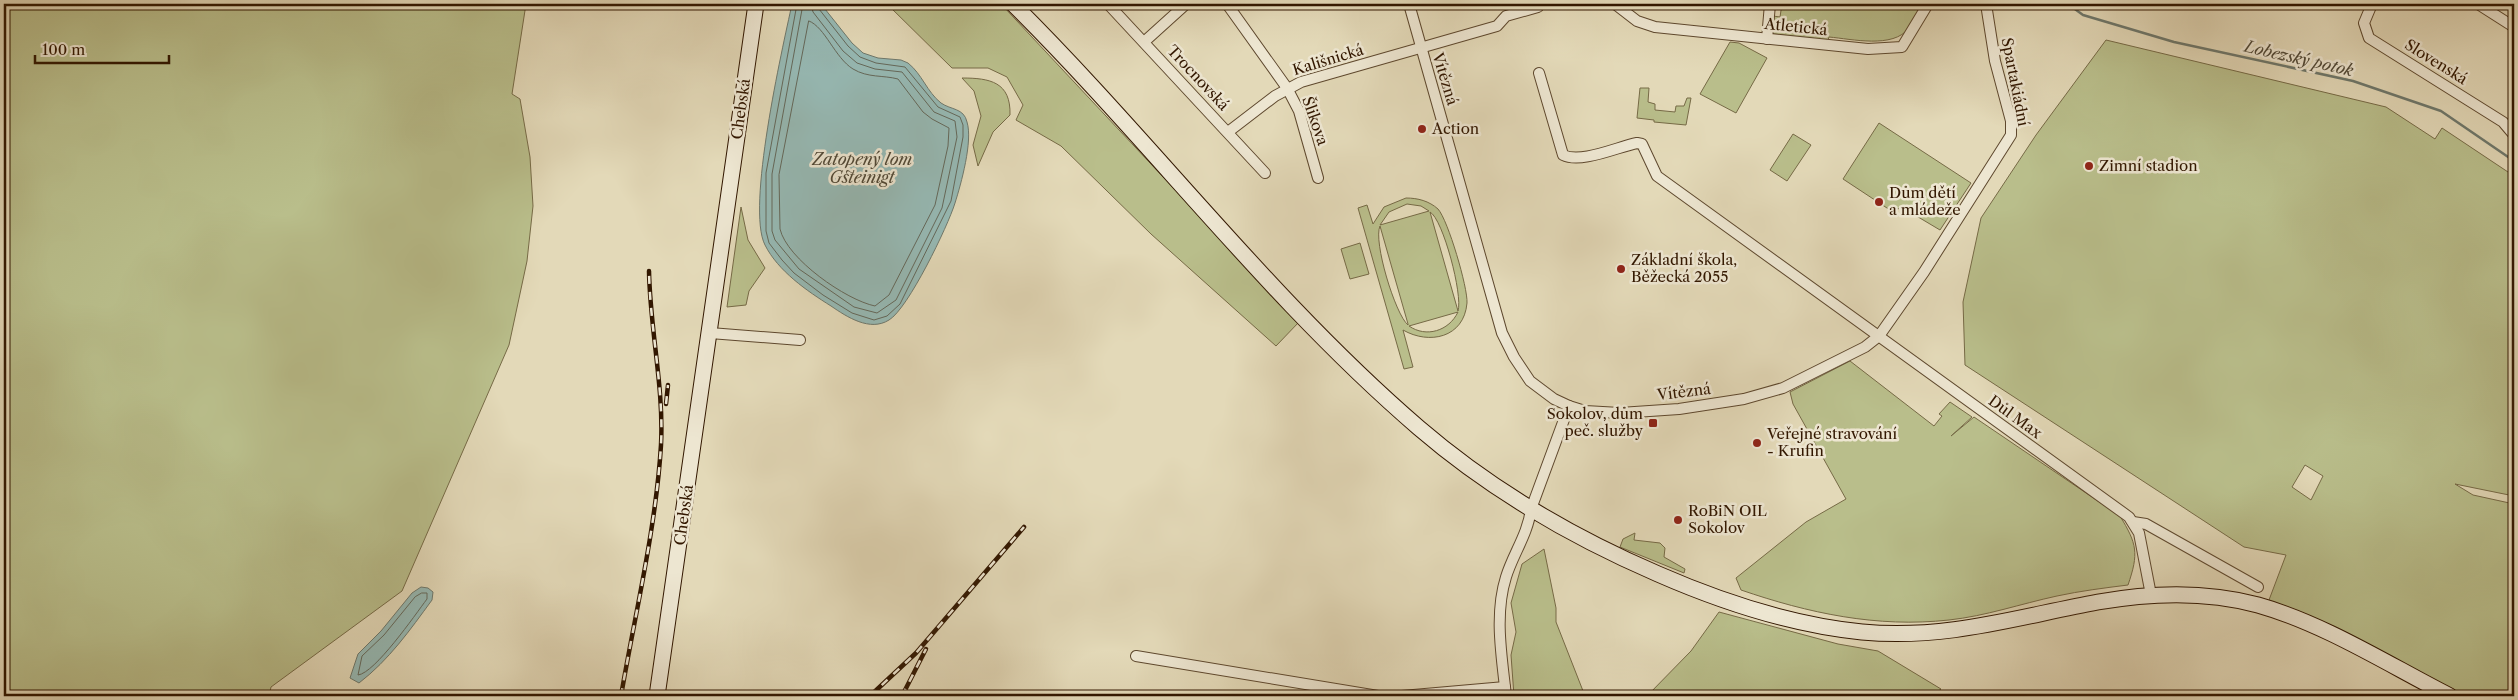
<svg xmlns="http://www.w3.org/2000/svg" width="2518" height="700" font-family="'Libre Caslon Text',serif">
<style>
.green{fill:#b9be8b;stroke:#766a46;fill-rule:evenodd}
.water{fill:#96b9b4;stroke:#6e786c}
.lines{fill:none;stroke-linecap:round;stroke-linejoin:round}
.shore{stroke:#64685a;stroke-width:1}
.stream{stroke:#6e786c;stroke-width:2.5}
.street-casing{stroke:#5e482e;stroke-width:12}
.secondary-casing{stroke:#321700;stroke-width:17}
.street{stroke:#ede6d1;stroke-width:10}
.secondary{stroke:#ede6d1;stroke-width:15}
.rail-casing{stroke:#321700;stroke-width:4.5}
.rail{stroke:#ede6d1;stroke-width:2.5;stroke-dasharray:8;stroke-linecap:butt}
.poi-dot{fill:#8f2418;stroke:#ede6d1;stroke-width:2}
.labels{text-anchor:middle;stroke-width:5;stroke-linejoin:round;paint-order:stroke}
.street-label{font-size:15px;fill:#321700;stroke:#ede6d1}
.poi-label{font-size:15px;fill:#321700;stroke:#ede6d1;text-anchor:start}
.water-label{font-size:16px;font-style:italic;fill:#504836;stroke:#ede6d1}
</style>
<rect width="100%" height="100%" fill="#e3d9b8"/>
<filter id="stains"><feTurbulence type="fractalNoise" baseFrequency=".004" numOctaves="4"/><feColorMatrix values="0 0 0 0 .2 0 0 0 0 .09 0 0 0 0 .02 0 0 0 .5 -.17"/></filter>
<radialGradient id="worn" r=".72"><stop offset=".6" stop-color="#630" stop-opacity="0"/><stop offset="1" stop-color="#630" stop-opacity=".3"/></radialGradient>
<g class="green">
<path d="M4 4H526L512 94 520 99 530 157 533 206 527 261 509 345 402 591 271 687 269 696H4Z"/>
<path d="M887 4H1001L1299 322 1276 346 1151 234 1061 146 1016 120 1023 105 1007 77 988 68H952Z"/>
<path d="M1782 4H1924C1919 12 1915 21 1909 28 1893 49 1852 39 1829 37L1828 40 1774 34 1772 32 1773 16 1780 17Z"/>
<path d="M2106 40 2386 107 2435 139 2442 128 2514 176V496L2455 484 2473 495 2514 504V696H2450L2269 600 2286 555 2244 547 1965 365 1963 302 1981 218 2036 135ZM2305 465 2323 476 2311 500 2292 487Z"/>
<path d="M1730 42 1739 43 1767 58 1736 113 1700 94Z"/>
<path d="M962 78C990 78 1011 82 1010 115L993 132 978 166 973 145 981 116 974 91Z"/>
<path d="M1640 88H1649L1648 102 1655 104V110L1675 112 1676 106H1684L1687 98H1691L1686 125 1654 122V120L1637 118Z"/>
<path d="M1879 123 1971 183 1940 230 1903 208 1890 210 1843 179Z"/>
<path d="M1793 134 1811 145 1787 181 1770 170Z"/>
<path d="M1406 198C1418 198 1429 201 1438 209 1448 220 1468 288 1467 303 1464 338 1429 345 1403 330L1413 367 1404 369 1358 208 1367 205 1373 224 1384 207ZM1407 204 1421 206 1429 211 1380 225 1389 212ZM1430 212C1443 219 1463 295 1458 311ZM1380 226 1408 324V325C1395 314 1373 241 1380 226ZM1458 312C1449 331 1426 338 1409 326Z"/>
<path d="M741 207 748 240 765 268 749 291 746 305 727 307Z"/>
<path d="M1360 243 1369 274 1350 279 1341 249Z"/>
<path d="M1850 361 1934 426 1942 416 1939 414 1950 402 1972 417 1951 436 1974 417 2120 516C2137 544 2139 553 2128 585 2104 588 2080 591 2057 596 2020 604 1986 616 1949 620 1877 628 1808 613 1741 590L1736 578 1806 522 1846 499 1793 404 1790 392Z"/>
<path d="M1635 533 1634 540 1660 543 1665 548 1664 557 1685 569 1684 573 1620 547 1623 539Z"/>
<path d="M1544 549 1556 608V622L1585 696H1514L1511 655 1516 632 1511 603 1522 564Z"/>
<path d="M1719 612 1838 644 1878 651 1941 689 1932 696H1647L1691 651Z"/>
</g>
<g class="water">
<path d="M792 4H821L852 43 863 53 878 58 901 60 908 63C922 74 927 92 941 103 951 110 964 108 967 122 973 141 961 184 955 203 948 226 908 309 889 320 870 332 847 317 831 306 807 291 778 271 765 245 746 208 782 50 792 4Z"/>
<path d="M421 587 428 588 433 592 432 600C410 630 389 660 359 683L350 678 358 654 381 631 412 593Z"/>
</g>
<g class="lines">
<g class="shore">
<path d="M797 4 766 173V231L769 243 782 260 794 273 823 295 852 313 874 320 887 316 900 304 951 201 963 137V125L960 117 938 107 905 67 876 63 860 57 848 46 819 9 818 4"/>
<path d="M803 4 772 174V231L775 240 799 269 854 307 877 313 896 300 942 208 957 137 955 121 934 112 902 72 875 69 857 63 843 51 813 12 811 4"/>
<path d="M809 21C825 27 835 58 853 69 868 78 883 75 898 79L923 112 932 119 949 128 948 146 935 205 889 295 875 306C846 300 787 259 780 229L779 175Z"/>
<path d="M422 593H427V599C415 615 375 673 358 675L362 656 384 635 415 597Z"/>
</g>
<path class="stream" d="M2068 4 2083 15 2174 42 2353 81 2441 111 2514 161"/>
<g class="street-casing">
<g id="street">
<path d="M1108 4 1265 173"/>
<path d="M1227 4 1287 88 1299 111 1318 178"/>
<path d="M1409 4 1502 333 1514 357 1530 381 1554 399 1569 406 1585 411 1620 413 1679 409 1744 399 1783 388 1865 347 1879 336 1924 272 2011 135V121L1995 61 1986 4"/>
<path d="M1615 4 1637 21 1655 27 1868 49 1902 47 1928 4"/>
<path d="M2372 4 2364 23 2369 38 2503 122 2514 135"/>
<path d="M2478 4 2514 27"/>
<path d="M1767 39 1770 4"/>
<path d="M1144 42 1186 4"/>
<path d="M1539 73 1563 155C1581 164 1617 147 1637 143L1642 144 1657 176 2129 517 2139 533 2151 595"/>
<path d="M1228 132 1275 96 1301 82 1497 26 1506 16 1538 7 1539 4"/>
<path d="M710 333 800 340"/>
<path d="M2133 522 2146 524 2258 587"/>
<path d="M1136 656 1378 696"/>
<path d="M1402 696 1505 687"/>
<path d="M1506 696C1502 658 1494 615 1506 577 1513 554 1528 534 1531 509L1569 406"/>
</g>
</g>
<g class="secondary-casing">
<g id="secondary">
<path d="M1013 4C1152 142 1270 300 1419 428 1490 489 1572 537 1658 574 1722 602 1792 625 1862 632 1946 640 2017 617 2098 602 2149 593 2207 591 2258 605 2325 624 2389 665 2450 696"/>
<path d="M657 696 756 4"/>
</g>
</g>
<use href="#street" class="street"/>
<use href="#secondary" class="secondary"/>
<g class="rail-casing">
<g id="rail">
<path d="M666 404 668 385"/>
<path d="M621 696C635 614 656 528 661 445 664 387 650 330 649 271"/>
<path d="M870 696 916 653 1024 527"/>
<path d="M902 696 926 649"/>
</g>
</g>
<use href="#rail" class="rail"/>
</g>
<g class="poi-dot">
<circle cx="1422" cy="129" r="5"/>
<circle cx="2089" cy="166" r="5"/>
<circle cx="1879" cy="202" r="5"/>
<circle cx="1621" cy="269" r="5"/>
<rect x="1648" y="418" width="10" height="10" rx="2.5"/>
<circle cx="1757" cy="443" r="5"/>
<circle cx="1678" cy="520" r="5"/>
</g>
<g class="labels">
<g class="street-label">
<text transform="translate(1796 27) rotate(6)" y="5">Atletická</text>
<text transform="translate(1328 60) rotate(-17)" y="5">Kališnická</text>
<text transform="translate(2436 62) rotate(32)" y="5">Slovenská</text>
<text transform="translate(1198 78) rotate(47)" y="5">Trocnovská</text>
<text transform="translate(1445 79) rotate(73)" y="5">Vítězná</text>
<text transform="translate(2015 82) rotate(79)" y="5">Spartakiádní</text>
<text transform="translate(741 109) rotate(-82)" y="5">Chebská</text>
<text transform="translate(1315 121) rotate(71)" y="5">Šlikova</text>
<text transform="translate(1684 392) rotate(-7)" y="5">Vítězná</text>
<text transform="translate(2015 417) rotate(36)" y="5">Důl Max</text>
<text transform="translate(684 515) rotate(-82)" y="5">Chebská</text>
</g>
<g class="poi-label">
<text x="1432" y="134">Action</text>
<text x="2099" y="171">Zimní stadion</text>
<text x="1889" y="198">Dům dětí<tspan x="1889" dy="17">a mládeže</tspan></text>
<text x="1631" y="265">Základní škola,<tspan x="1631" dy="17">Běžecká 2055</tspan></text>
<text x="1643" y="419" text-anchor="end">Sokolov, dům<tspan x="1643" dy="17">peč. služby</tspan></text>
<text x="1767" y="439">Veřejné stravování<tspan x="1767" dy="17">- Krufin</tspan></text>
<text x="1688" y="516">RoBiN OIL<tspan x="1688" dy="17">Sokolov</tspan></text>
</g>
<g class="water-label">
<text transform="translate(2299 58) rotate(13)" y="6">Lobezský potok</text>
<text x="862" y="165">Zatopený lom<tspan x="862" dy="18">Gsteinigt</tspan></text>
</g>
</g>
<rect width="2518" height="700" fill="none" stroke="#e3d9b8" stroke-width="20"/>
<rect x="5" y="5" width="2508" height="690" fill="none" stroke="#321700" stroke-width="2.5"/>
<rect x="10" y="10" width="2498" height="680" fill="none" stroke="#321700"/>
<path d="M35 55v8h134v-8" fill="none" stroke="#321700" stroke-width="2.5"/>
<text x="42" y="55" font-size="15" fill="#321700" stroke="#ede6d1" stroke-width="4" paint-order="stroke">100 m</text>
<rect width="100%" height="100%" filter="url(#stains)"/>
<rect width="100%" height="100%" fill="url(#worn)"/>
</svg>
